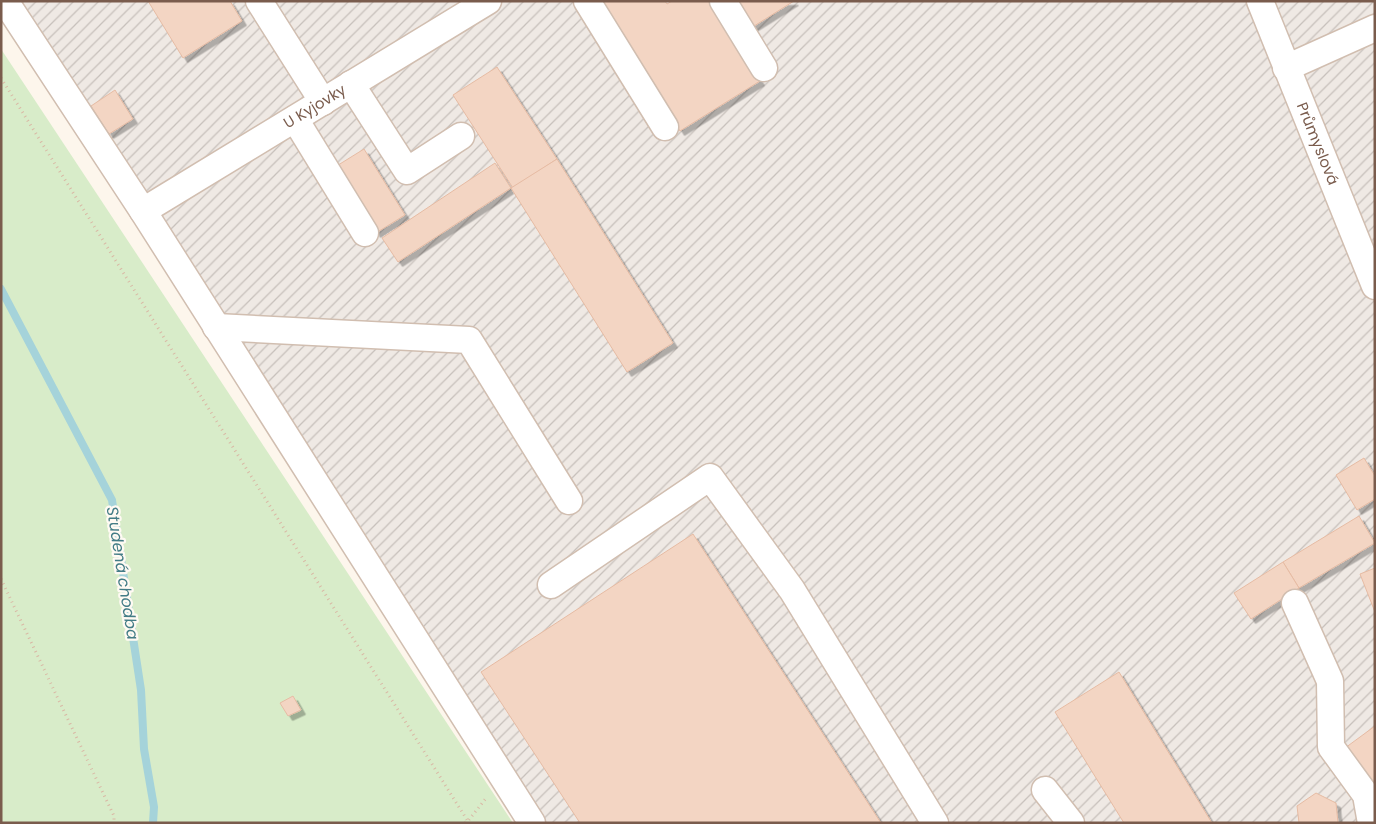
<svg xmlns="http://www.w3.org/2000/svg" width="1376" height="824" font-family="Poppins,sans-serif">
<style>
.industrial{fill:url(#industrial-furrows)}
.green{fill:#d8ecc9}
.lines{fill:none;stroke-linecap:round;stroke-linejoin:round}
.stream{stroke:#a5d3da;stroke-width:8}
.building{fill:#f3d5c3;stroke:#e6bba3;filter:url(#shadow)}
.minor-casing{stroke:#d1beb0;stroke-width:29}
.path{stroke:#d9b8a5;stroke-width:3;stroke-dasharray:1 4;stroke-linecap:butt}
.minor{stroke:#fff;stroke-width:26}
.labels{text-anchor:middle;stroke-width:4.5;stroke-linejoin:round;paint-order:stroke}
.street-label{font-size:15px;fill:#7a5c4d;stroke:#fffaf3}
.water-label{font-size:16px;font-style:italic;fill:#437c86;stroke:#fffaf3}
</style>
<defs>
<pattern id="industrial-furrows" width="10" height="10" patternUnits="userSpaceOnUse" patternTransform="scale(1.25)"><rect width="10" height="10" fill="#efe9e4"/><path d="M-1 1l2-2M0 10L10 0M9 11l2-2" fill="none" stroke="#c7c0bb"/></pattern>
<filter id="shadow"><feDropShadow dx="4.5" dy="4.5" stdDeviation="0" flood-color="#0004"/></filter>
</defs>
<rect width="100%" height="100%" fill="#fdf6ec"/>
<path class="industrial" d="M13 1H1375V823H543Z"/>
<path class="green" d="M1 49 513 823H1Z"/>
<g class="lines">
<path class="stream" d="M1 289 112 500 141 690 144 749 154 807 153 823"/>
</g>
<g class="building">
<path d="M148 1H230L242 21 183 58Z"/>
<path d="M603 1H665L667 4 672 1H710L760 81 680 131 621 35 594 7Z"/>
<path d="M734 1H794L751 28Z"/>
<path d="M497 67 557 159 513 188 453 95Z"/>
<path d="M115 90 133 119 109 134 91 106Z"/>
<path d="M364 149 405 215 376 233 335 167Z"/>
<path d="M557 159 673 343 627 372 511 188Z"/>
<path d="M495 163 511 188 398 262 382 238Z"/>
<path d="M1364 458 1375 476V499L1357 510 1336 475Z"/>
<path d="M1359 516 1375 543 1299 588 1283 562Z"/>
<path d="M693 534 881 823H580L481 672Z"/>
<path d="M1283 562 1299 588 1251 619 1234 593Z"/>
<path d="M1375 568V612L1360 574Z"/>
<path d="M1119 672 1212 823H1124L1055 712Z"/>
<path d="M293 696 301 710 288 716 280 703Z"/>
<path d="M1375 726V790L1345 748Z"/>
<path d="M1316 793 1336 803 1338 823H1299L1297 806Z"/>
</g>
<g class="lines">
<g class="minor-casing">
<g id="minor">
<path d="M5 1 143 211 532 823"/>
<path d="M259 1 323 102"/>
<path d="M587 1 665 127"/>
<path d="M723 1 764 68"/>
<path id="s1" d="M1260 1 1375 286"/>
<path d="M1286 68 1375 28"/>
<path d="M351 84 407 171 461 136"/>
<path d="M295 119 365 233"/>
<path id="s2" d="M143 211 488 1"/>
<path d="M216 327 469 340 569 501"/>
<path d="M551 585 710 477 792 590 935 823"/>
<path d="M1295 603 1330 681 1331 747 1366 795 1371 823"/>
<path d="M1045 790 1071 823"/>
</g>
</g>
<g class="path">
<path d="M1 78 469 823"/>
<path d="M1 579 114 816V823"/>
<path d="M465 823 468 821 487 797"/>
</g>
<use href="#minor" class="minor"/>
</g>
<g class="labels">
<g class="street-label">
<text dy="5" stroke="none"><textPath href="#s2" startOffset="201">U Kyjovky</textPath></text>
<text dy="5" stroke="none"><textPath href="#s1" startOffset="154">Průmyslová</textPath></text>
</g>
<g class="water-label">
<text transform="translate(123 573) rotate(81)" y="6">Studená chodba</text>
</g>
</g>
<rect width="1376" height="824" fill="none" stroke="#7a5c4d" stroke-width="5"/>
</svg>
